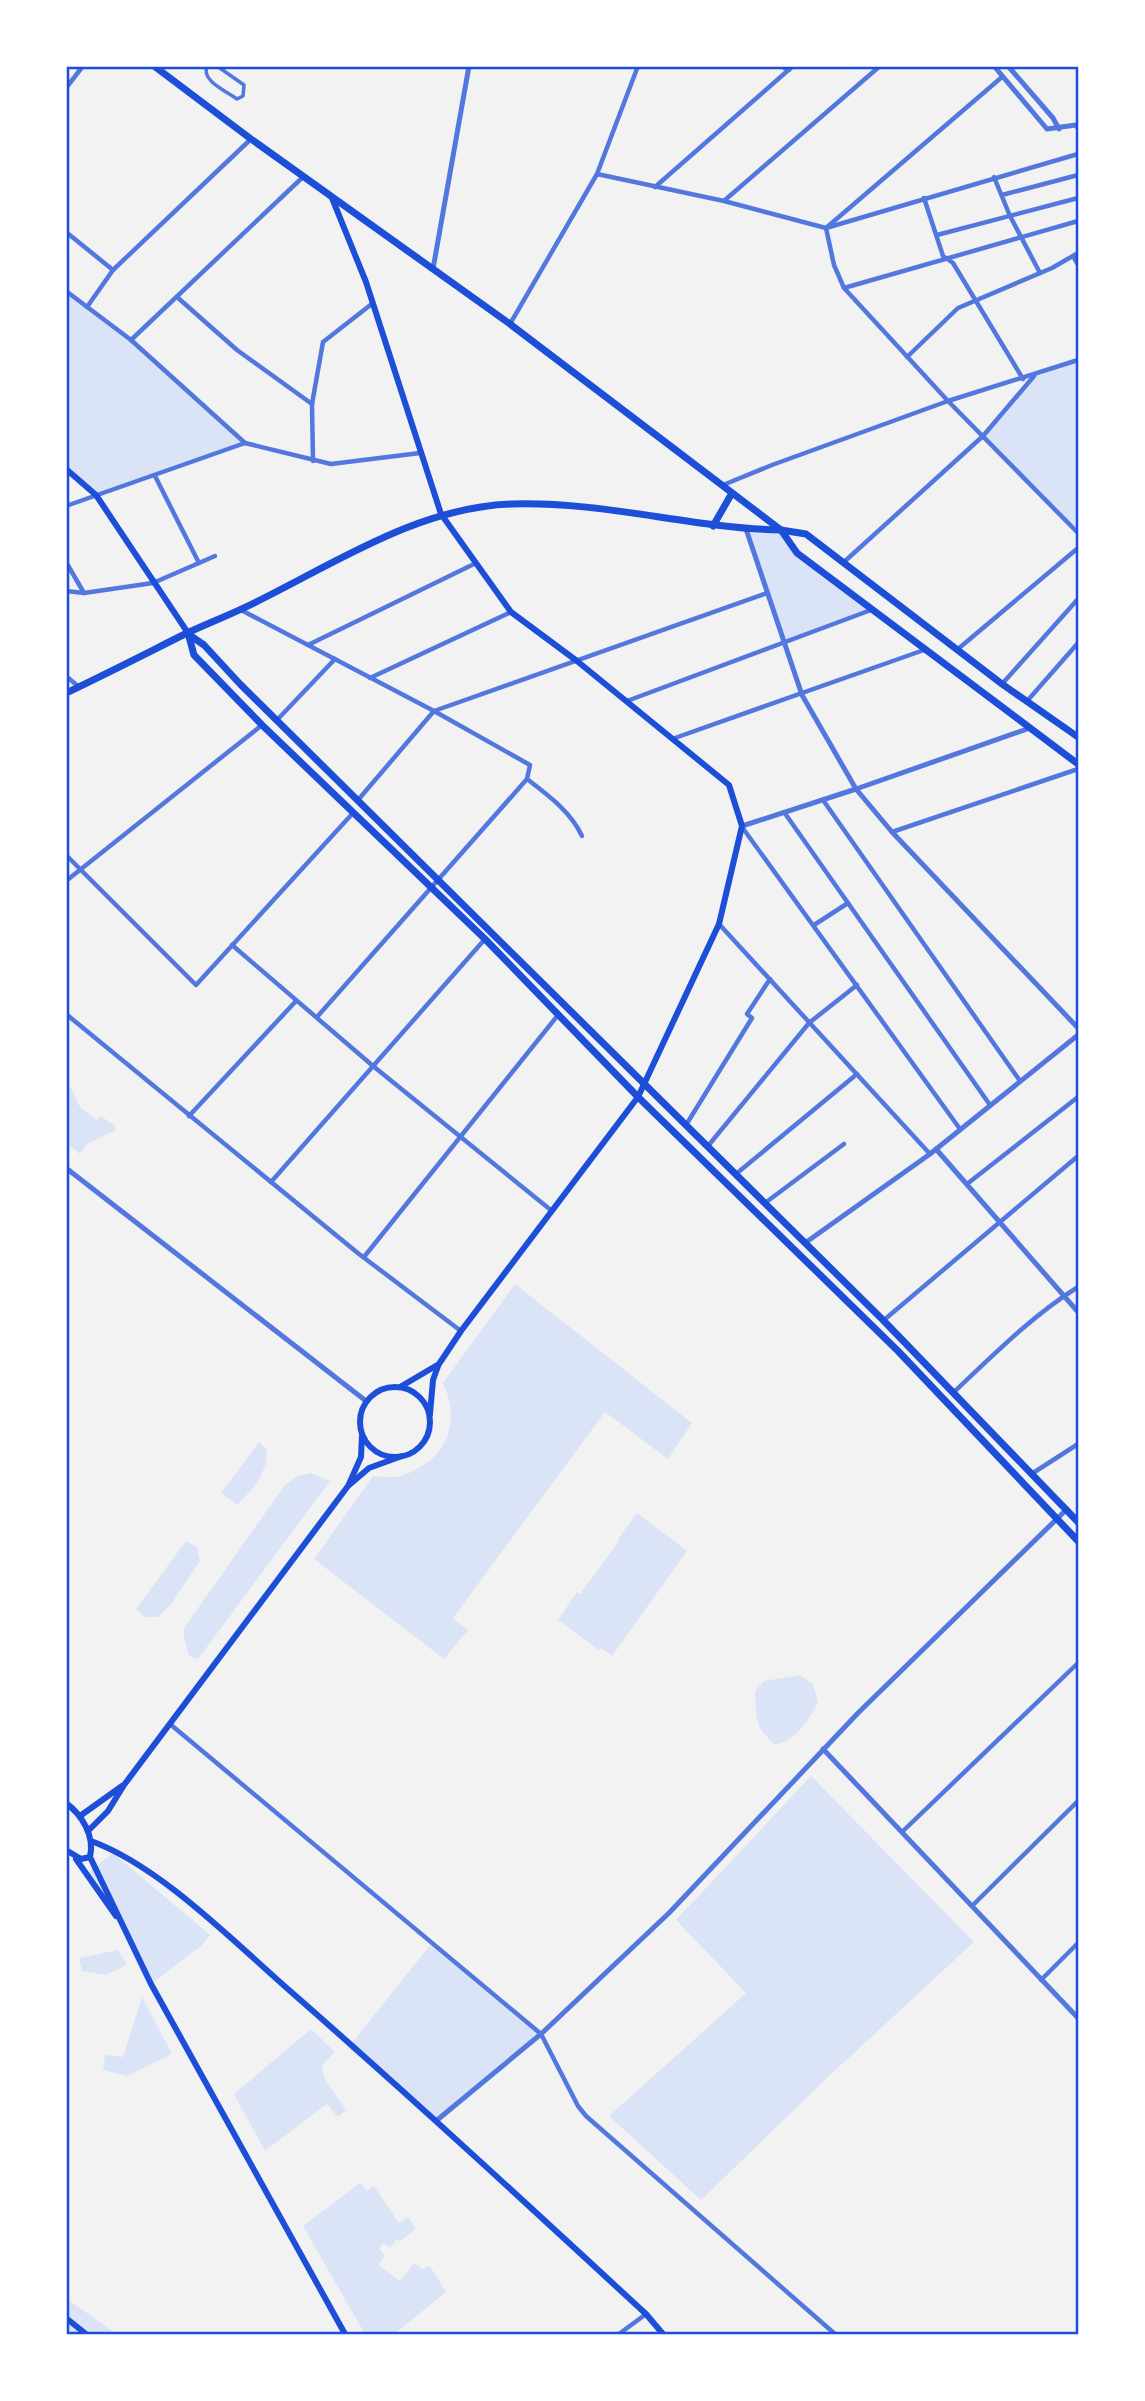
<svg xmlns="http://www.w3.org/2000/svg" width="1145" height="2401" font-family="'Alegreya Sans',sans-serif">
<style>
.green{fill:#dbe4f7}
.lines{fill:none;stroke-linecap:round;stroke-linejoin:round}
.pedestrian{stroke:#5277de;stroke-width:3.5}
.minor{stroke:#5277de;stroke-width:4.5}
.tertiary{stroke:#5277de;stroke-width:5}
.secondary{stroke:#1d4ed8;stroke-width:6}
.primary{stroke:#1d4ed8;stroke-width:7}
.trunk{stroke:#1d4ed8;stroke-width:7}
.neatline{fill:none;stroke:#1d4ed8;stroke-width:2.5}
</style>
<rect width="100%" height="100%" fill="#f2f2f2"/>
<g class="green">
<path d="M66 291 131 340 245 443 96 495 67 469Z"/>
<path d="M1078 360V533L983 436 1035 375Z"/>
<path d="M746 529 781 530 797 553 872 609 783 644Z"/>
<path d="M67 1084 71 1088 80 1107 97 1120 101 1116 115 1126 116 1130 87 1144 80 1154 67 1143Z"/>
<path d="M515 1284 692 1423 668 1459 605 1412 453 1618 468 1630 444 1659 314 1559 373 1476C380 1476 388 1478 395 1477 404 1476 413 1471 420 1467 452 1449 458 1414 443 1383Z"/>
<path d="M259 1442 267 1450C268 1473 252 1490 237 1505L221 1493Z"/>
<path d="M311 1473 330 1481 198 1659 189 1656 184 1636V1628L285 1485 297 1476Z"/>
<path d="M637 1513 687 1551 612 1656 601 1648 599 1650 558 1620 577 1592 580 1594 619 1541 618 1539Z"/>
<path d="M186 1541 197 1547 200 1561 171 1604 158 1617H145L136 1609Z"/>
<path d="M800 1675 813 1684 818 1702C807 1722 798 1739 775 1745 753 1725 757 1719 755 1691L764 1681Z"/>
<path d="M811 1776 974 1942 828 2077 701 2200 609 2116 746 1993 676 1920Z"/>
<path d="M113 1853 210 1935 201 1946 151 1984 90 1871Z"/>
<path d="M431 1944 541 2034 436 2121 348 2048Z"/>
<path d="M118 1950 127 1965 106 1975 82 1971 79 1958Z"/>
<path d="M142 1997 172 2054 127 2076 103 2070 105 2055 123 2057Z"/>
<path d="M311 2029 335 2052 324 2063 322 2069 325 2079 346 2110 338 2117 327 2104 265 2151 234 2094Z"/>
<path d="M360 2183 367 2191 374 2186 399 2223 408 2217 416 2229 400 2241 397 2239 390 2248 383 2243 379 2249 385 2255 379 2265 400 2281 414 2263 422 2269 430 2266 446 2292 394 2334H365L303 2226Z"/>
<path d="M67 2299 117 2334H67Z"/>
</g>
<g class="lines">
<path class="pedestrian" d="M207 66C201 81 226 91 237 99L243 96 244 85 217 66"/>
<g class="minor">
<path d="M780 66 789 70"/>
<path d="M1002 77 826 228 834 265 844 288 948 401 1078 533"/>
<path d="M66 88 83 66"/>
<path d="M597 174 724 201 826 228 1078 154"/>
<path d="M994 177 1010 216 1040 273"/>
<path d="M655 187 793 66"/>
<path d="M1002 195 1078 175"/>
<path d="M924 198 943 256 953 263 1023 379"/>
<path d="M725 200 880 66"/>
<path d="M66 232 113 270"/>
<path d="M937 235 1078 198"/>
<path d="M1073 256 1078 265"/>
<path d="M844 288 1078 221"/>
<path d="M66 291 131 340 245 443"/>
<path d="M177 297 237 350 312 404"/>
<path d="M87 307 113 270 251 139"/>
<path d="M510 324 597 174 638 66"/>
<path d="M131 340 304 176"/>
<path d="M907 357 958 308 1052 268 1078 253"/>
<path d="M313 461 312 404 323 342 373 303"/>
<path d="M723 485 772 465 948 401 1078 360"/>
<path d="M66 506 245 443 331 464 420 453"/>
<path d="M66 562 84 593"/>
<path d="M844 562 983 436 1034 376"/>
<path d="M199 563 215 556"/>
<path d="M66 591 84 593 153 583 199 563 155 476"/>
<path d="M241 610 434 711 530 765 527 779 317 1017"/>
<path d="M308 645 474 564"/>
<path d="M958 649 1078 548"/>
<path d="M66 676 79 687"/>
<path d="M370 678 511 612"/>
<path d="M1002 684 1078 599"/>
<path d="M1028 700 1078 643"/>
<path d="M627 701 871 610"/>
<path d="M277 720 335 659"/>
<path d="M672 739 924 650"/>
<path d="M527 779C548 795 571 812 582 836"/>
<path d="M358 800 434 711 767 593"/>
<path d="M823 800 1020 1081"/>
<path d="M784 812 990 1105"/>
<path d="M742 827 960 1129"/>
<path d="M892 832 1078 769"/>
<path d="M66 855 196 985 353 813"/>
<path d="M66 881 262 725"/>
<path d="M719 924 930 1154"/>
<path d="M814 925 848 903"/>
<path d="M232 945 373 1066 552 1211"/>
<path d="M66 1014 359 1254 461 1331"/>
<path d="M189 1116 296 1001"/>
<path d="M686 1125 752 1018 747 1014 770 979"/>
<path d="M708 1146 809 1023 857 985"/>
<path d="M736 1174 857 1074"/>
<path d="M271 1182 485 939"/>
<path d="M967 1184 1078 1097"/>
<path d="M765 1203 844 1144"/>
<path d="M364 1257 558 1015"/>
<path d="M884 1320 1078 1156"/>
<path d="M954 1392C993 1355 1033 1315 1078 1287"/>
<path d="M1033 1473 1078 1444"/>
<path d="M170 1724 541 2034 578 2106 586 2116 835 2334"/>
<path d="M902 1832 1078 1663"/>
<path d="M972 1906 1078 1801"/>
<path d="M1041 1980 1078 1943"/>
<path d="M619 2334 646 2314"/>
</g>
<g class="tertiary">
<path d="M994 66 1047 129 1076 125 1078 128"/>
<path d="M1008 66 1053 118 1059 129"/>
<path d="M433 269 469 66"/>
<path d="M746 529 802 695 856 789 892 832 1078 1028"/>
<path d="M742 826 856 789 1030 728"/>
<path d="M936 1149 1078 1312"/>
<path d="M66 1168 366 1401"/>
<path d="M805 1243 930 1154 1078 1035"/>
<path d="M823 1749 1078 2018"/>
<path d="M436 2121 541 2034 669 1913 858 1713 1067 1509"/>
</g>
<g class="secondary">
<path d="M332 198 366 282 441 514 511 612 577 661 729 785 742 826 719 924 638 1097 461 1331 439 1364 400 1387"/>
<path d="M66 469 96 495 188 633"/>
<circle cx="395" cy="1422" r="35"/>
<path d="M430 1414 433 1380 438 1366"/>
<path d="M349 1484 361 1457 362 1435"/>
<path d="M66 1803C82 1815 95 1836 90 1857L81 1859 66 1850"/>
<path d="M80 1816 122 1786"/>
<path d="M88 1831 108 1811 124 1785 348 1486 369 1468 402 1456"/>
<path d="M91 1841C160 1866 233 1941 289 1990 410 2096 528 2205 646 2314L663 2334"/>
<path d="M90 1857 151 1984 345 2334"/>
<path d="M76 1859 116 1916"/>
<path d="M66 2318 86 2334"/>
</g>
<g class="primary">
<path d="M188 633 194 655 262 725 485 939 638 1097 898 1351 1078 1541"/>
<path d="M188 634 204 645 240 684 883 1320 1078 1522"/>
<path d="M66 693C106 674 145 654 185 634 211 622 237 612 262 599 342 559 421 507 512 504 603 501 691 528 781 530"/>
</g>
<g class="trunk">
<path d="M154 66 251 139 510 324 781 530 797 553 1078 764"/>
<path d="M713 526 732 493"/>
<path d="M781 530 806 534 1002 684 1078 737"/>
</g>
</g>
<rect width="1145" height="2401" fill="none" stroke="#ffffff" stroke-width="136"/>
<rect x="68" y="68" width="1009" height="2265" class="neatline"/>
</svg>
